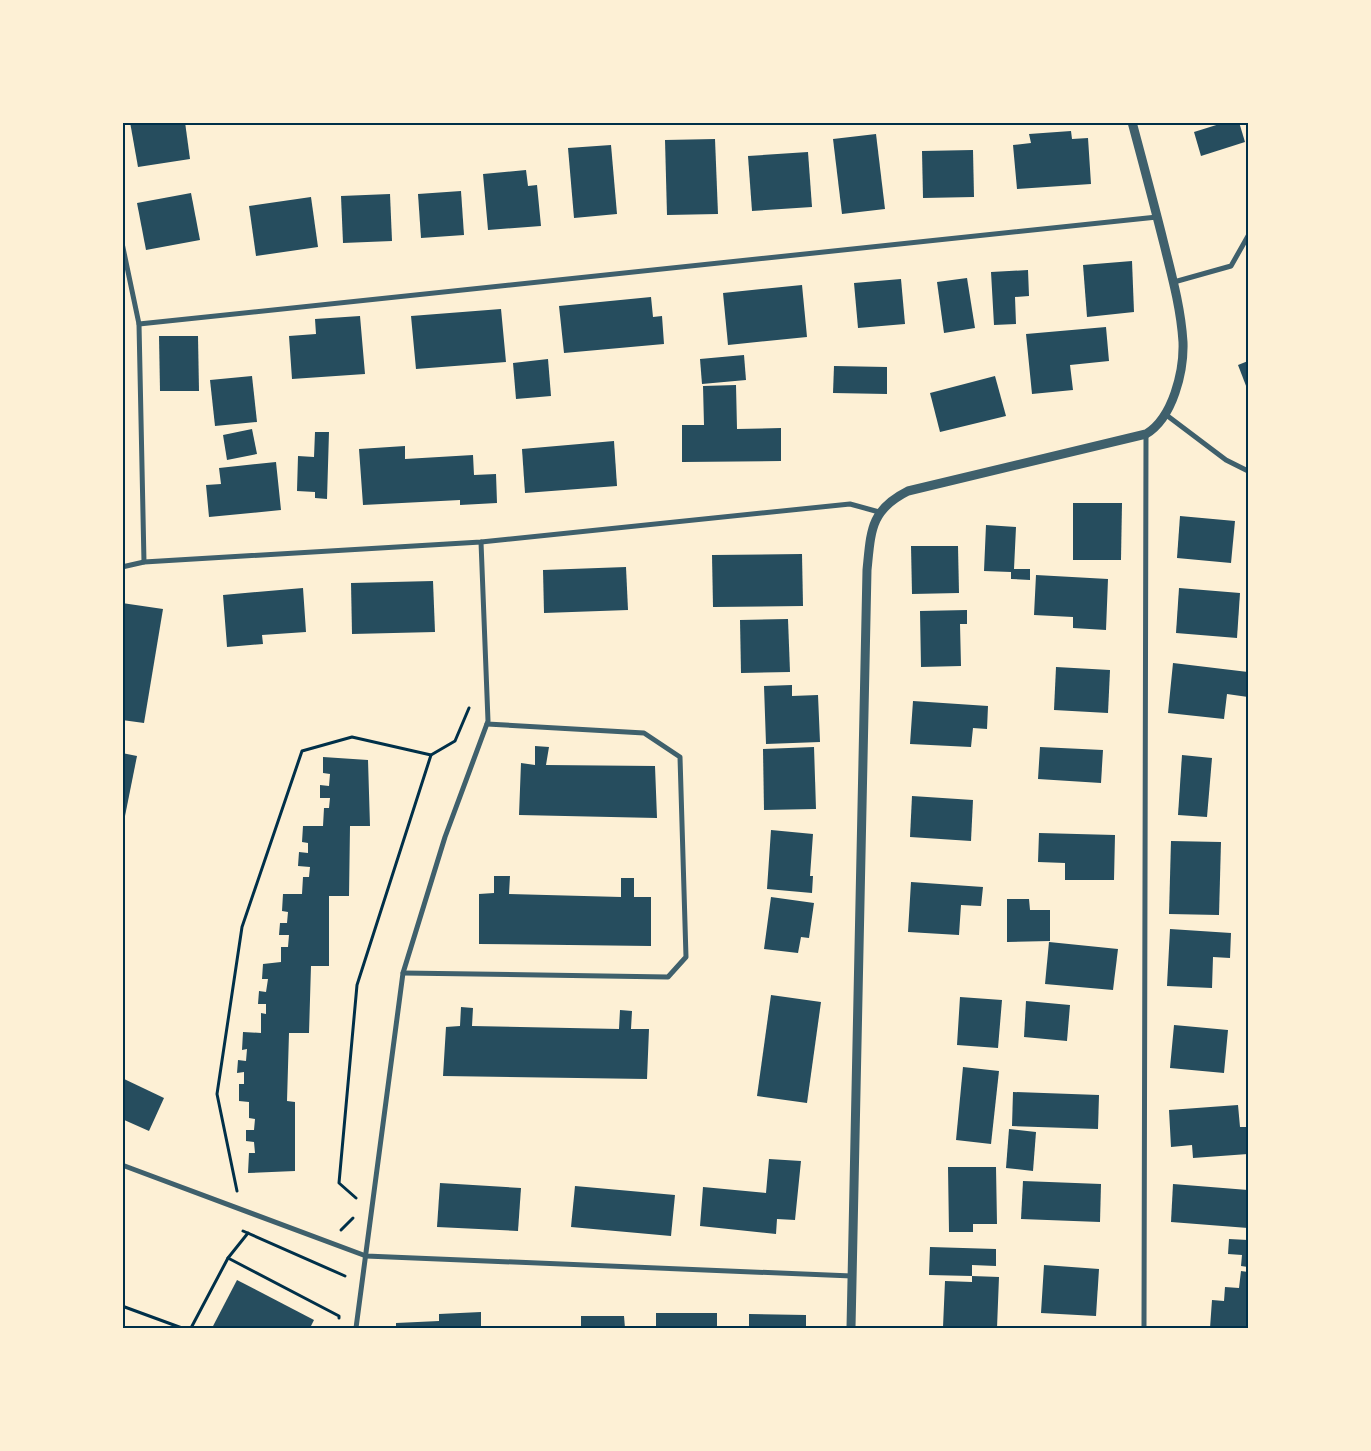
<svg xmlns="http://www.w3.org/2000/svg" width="1371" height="1451" font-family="'PT Sans Narrow',sans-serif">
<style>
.building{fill:#264d5e}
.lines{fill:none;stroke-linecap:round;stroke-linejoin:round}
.path{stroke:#003049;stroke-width:3}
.minor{stroke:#3f606c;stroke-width:5}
.tertiary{stroke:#3f606c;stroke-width:9}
.neatline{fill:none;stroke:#003049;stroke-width:2}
</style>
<rect width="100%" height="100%" fill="#fdf0d5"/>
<g class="building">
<path d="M130 122H185L190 159 138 167Z"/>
<path d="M1226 122H1239L1245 142 1201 156 1194 132Z"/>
<path d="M1071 131 1072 139 1088 138 1091 184 1017 189 1013 145 1031 143 1029 134Z"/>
<path d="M876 134 885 209 842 214 833 139Z"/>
<path d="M715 139 718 214 667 215 665 140Z"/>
<path d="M611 145 617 214 574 218 568 148Z"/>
<path d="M973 150 974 197 923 198 922 151Z"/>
<path d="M808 152 812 207 752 211 748 156Z"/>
<path d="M526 170 528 186 537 185 541 226 488 230 483 174Z"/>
<path d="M461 191 464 235 421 238 418 194Z"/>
<path d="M191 193 200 240 146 250 137 203Z"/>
<path d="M390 194 392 241 343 243 341 196Z"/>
<path d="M311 197 318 247 256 256 249 206Z"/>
<path d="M1132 261 1134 312 1087 317 1083 265Z"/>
<path d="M1028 270 1029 296 1015 297 1016 324 994 325 991 272Z"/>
<path d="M967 278 975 328 944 333 937 282Z"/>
<path d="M901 279 905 324 858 328 854 283Z"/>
<path d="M802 285 807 337 728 345 723 293Z"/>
<path d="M651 297 653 317 662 316 664 344 564 353 559 306Z"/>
<path d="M501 309 506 362 416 369 411 316Z"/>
<path d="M360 316 365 374 292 379 289 336 316 334 315 319Z"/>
<path d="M1106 327 1109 361 1070 365 1073 390 1032 394 1026 334Z"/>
<path d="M159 336H198L199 391H160Z"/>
<path d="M744 355 746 380 702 384 700 359Z"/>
<path d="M548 359 551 396 516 399 513 363Z"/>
<path d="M1248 361V391L1238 365Z"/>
<path d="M834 366 887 367V394L833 393Z"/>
<path d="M252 376 257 422 215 426 210 380Z"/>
<path d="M995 376 1006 416 940 432 930 393Z"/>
<path d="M736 385 737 429 781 428V461L682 462V425H704L703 386Z"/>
<path d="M252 429 257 454 227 460 223 435Z"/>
<path d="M315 432H329L327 499 315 498V492L297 491 298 456 314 457Z"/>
<path d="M614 441 617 486 525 493 522 449Z"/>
<path d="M405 446V459L473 455 474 475 496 474 497 503 460 505V500L363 505 359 449Z"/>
<path d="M276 462 281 510 209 517 206 485 221 484 219 468Z"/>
<path d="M1073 503H1122L1121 560H1073Z"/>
<path d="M1180 516 1235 521 1231 563 1177 558Z"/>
<path d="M986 525 1016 527 1014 569H1030V580L1011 579V572L984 571Z"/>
<path d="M911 546H958L959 593 912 594Z"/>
<path d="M802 554 803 606 713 607 712 555Z"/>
<path d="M626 567 628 610 544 613 543 570Z"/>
<path d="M1036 575 1108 579 1106 630 1073 628V617L1034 615Z"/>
<path d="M433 581 435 632 352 634 351 583Z"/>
<path d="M303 588 306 632 262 635 263 644 227 647 223 595Z"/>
<path d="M1179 588 1240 593 1237 638 1176 633Z"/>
<path d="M122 603 163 609 144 723 122 720Z"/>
<path d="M967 610V624H960L961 666 921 667 920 611Z"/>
<path d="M788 619 790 672 741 673 740 620Z"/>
<path d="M1173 663 1248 672V697L1227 694 1224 719 1168 713Z"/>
<path d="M1056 667 1110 670 1108 713 1054 710Z"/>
<path d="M792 685V696L818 695 820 742 766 744 764 686Z"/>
<path d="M913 701 988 706 987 729 973 728 971 747 910 744Z"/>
<path d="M535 746 549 747 546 765 655 766 657 818 519 815 521 763 535 765Z"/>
<path d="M814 747 816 809 764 810 763 749Z"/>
<path d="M1040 747 1103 750 1101 783 1038 779Z"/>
<path d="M122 753 137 756 123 826H122Z"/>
<path d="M1182 755 1212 758 1207 817 1178 815Z"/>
<path d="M323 757 368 760 370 826H350L349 896H329V966H311L309 1033H289L287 1101 295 1102V1171L248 1173 249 1153H255L254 1142 246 1141V1130H254L255 1119 249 1118V1102L239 1101V1084H244V1072L237 1073 238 1060 246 1061 247 1049 242 1050 243 1032 261 1033V1013L266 1014V1004H258L259 991 266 992 268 979H262L263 964 281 962V947H288L289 935H279L280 923H287L288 912 282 911 283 894H302L303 877H309L310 867 298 866 299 852 308 853V843L302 842 303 826H323L324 808H329L330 798H320V785L329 786 330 774 323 773Z"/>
<path d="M912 796 973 800 971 841 910 837Z"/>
<path d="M771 830 813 834 810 876H813L812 893 767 889Z"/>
<path d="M1039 833 1115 835 1114 880H1065V863L1038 862Z"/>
<path d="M1171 841 1221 842 1219 915 1169 914Z"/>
<path d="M494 876H510L509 894 621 897V878H634V897H651V946L479 944V894L494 893Z"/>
<path d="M911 882 983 887 981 906 961 905 959 935 908 932Z"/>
<path d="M771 897 814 903 809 938 801 937 798 953 764 949Z"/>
<path d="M1007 899H1029L1030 910H1050V941L1007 942Z"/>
<path d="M1170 929 1231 933 1230 958 1213 957 1212 988 1167 986Z"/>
<path d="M1049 942 1118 949 1113 990 1045 984Z"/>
<path d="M771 995 821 1002 807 1103 757 1096Z"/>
<path d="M960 997 1002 1000 998 1048 957 1045Z"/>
<path d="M1026 1001 1070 1005 1067 1041 1024 1037Z"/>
<path d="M461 1007 473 1008 472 1026 619 1029 620 1010 632 1011 631 1029H649L647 1079 443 1076 446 1027 460 1026Z"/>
<path d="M1174 1025 1228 1030 1224 1073 1170 1068Z"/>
<path d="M963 1067 999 1071 991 1144 956 1140Z"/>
<path d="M122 1078 164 1098 149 1131 122 1119Z"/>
<path d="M1013 1092 1099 1095 1098 1129 1012 1126Z"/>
<path d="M1238 1105 1240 1127H1248V1154L1193 1158 1192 1145 1171 1147 1169 1110Z"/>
<path d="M1009 1129 1036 1132 1033 1171 1006 1168Z"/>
<path d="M769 1159 801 1161 795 1220 777 1219 776 1234 700 1226 703 1187 766 1193Z"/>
<path d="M948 1167H996L997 1224H973V1232H949Z"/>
<path d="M1023 1181 1101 1184 1100 1222 1021 1219Z"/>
<path d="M440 1183 521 1188 518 1231 437 1227Z"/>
<path d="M1173 1184 1248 1190V1228L1171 1222Z"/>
<path d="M575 1186 675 1195 671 1236 571 1227Z"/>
<path d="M1229 1239 1248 1240V1267L1241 1266 1242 1255 1228 1254Z"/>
<path d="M930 1247 996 1249V1266L972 1265V1276L929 1275Z"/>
<path d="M1044 1265 1099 1269 1096 1316 1041 1313Z"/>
<path d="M1241 1271 1248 1272V1328H1210L1212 1300 1224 1301 1225 1287 1239 1288Z"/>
<path d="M972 1276 999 1277 997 1328 943 1327 945 1281 972 1282Z"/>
<path d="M237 1280 314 1320 310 1328H212Z"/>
<path d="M481 1312V1328H396V1323L439 1321V1314Z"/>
<rect x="656" y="1313" width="61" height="15"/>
<path d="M749 1314 806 1315V1328H749Z"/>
<path d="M581 1316H624L625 1328H581Z"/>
</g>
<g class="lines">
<g class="path">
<path d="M237 1191 217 1094 242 927 302 751 352 737 431 755"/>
<path d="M356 1198 339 1183 357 985 431 755 455 741 469 708"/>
<path d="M341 1230 353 1218"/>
<path d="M243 1231 345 1276"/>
<path d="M228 1258 248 1233"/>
<path d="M122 1306 182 1328"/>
<path d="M191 1328 228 1258 339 1316V1318"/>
</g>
<g class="minor">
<path d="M122 243 139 324 144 562"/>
<path d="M1174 282 1231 266 1248 236"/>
<path d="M139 324 1157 217"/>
<path d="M1165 414 1226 460 1248 471"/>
<path d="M122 567 144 562 481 542 850 504 879 512"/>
<path d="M403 973 668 977 686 957 680 757 644 733 487 724"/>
<path d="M122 1165 366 1256 852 1276"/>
<path d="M356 1328 403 973 445 837 488 721 481 542"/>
<path d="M1144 1328 1146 434"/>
</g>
<path class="tertiary" d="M851 1328 867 570C871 531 870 510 908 491L1146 434C1173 418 1184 371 1183 342 1181 309 1172 276 1164 244 1154 204 1143 163 1132 122"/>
</g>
<rect width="1371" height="1451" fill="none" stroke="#fdf0d5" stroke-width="248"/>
<rect x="124" y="124" width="1123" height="1203" class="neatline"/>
</svg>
